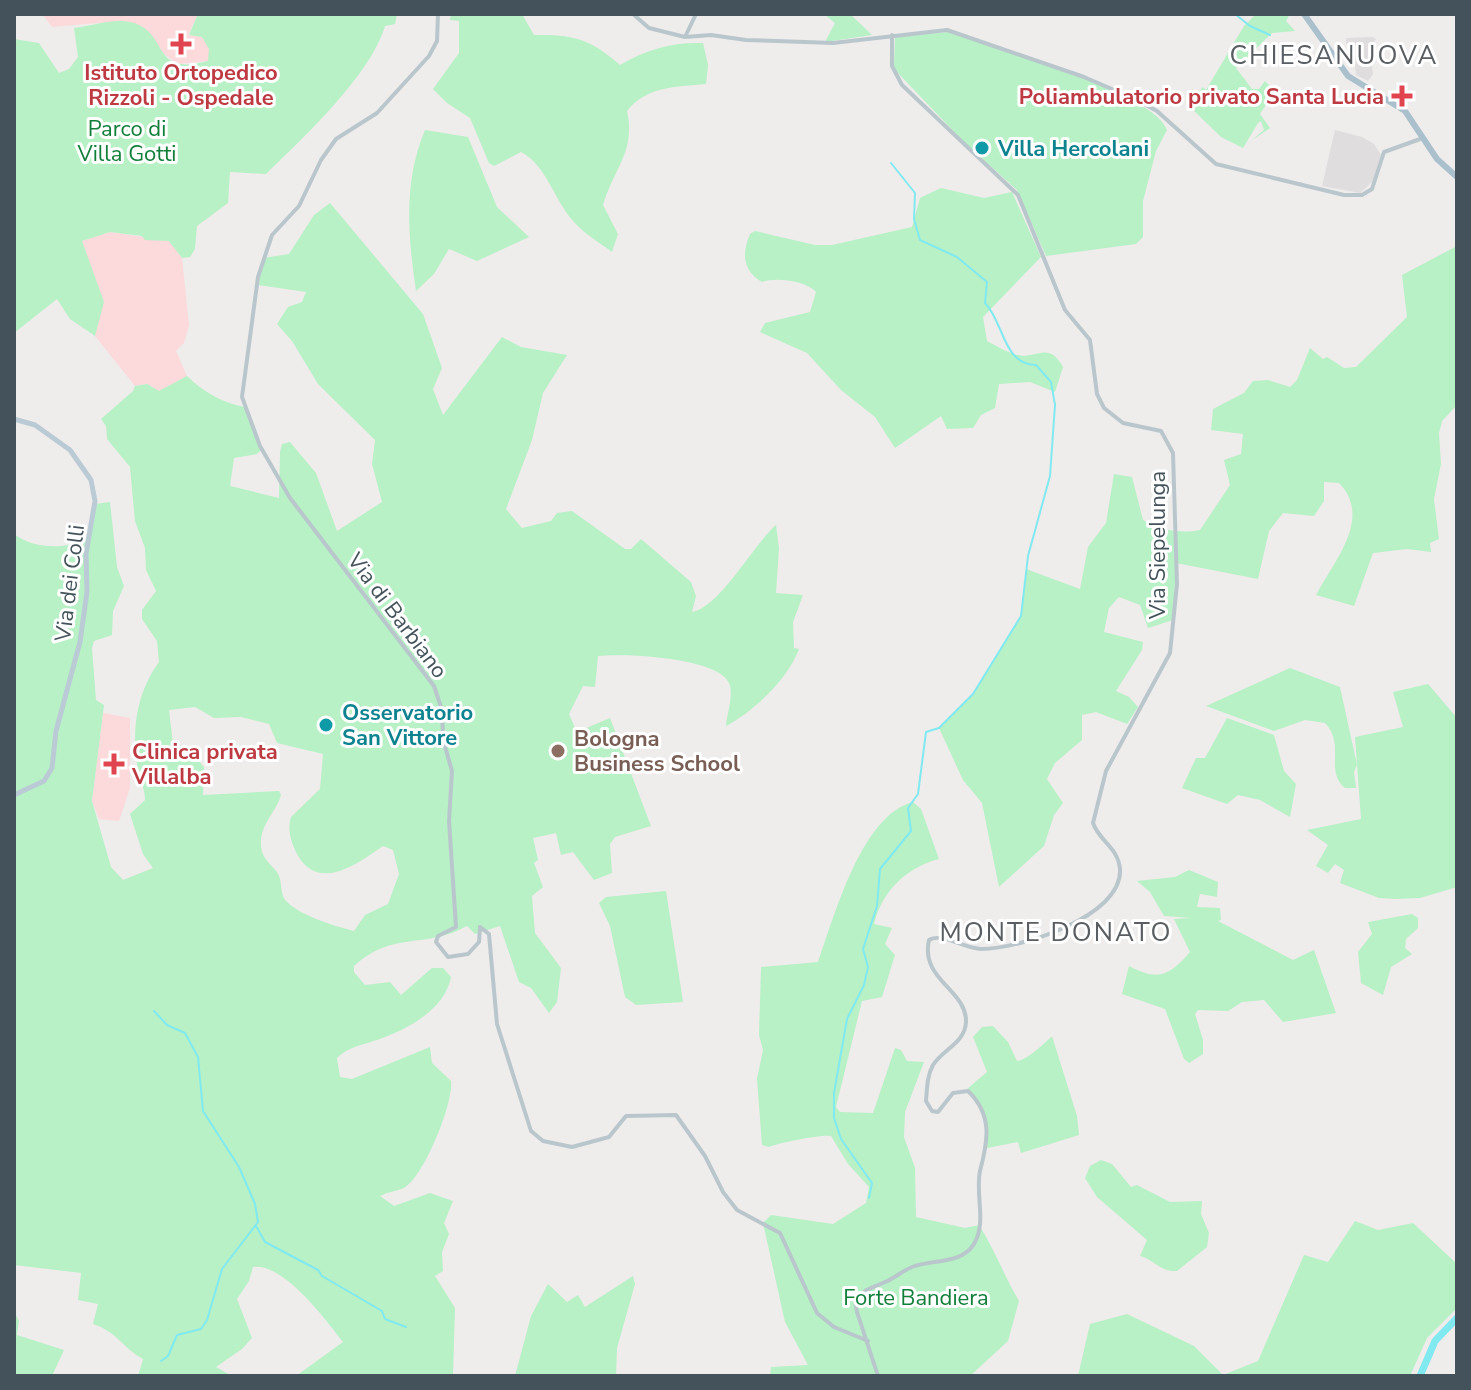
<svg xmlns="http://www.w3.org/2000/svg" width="1471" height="1390" font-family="'Nunito Sans',sans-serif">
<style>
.education{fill:#e0dddf}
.medical{fill:#fcd9db}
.green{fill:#b7f1c5;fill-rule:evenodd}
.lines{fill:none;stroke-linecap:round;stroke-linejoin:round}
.stream{stroke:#81e9f0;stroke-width:2}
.river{stroke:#81e9f0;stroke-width:7}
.tertiary{stroke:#b9c7cd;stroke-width:4}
.secondary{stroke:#bbcbd5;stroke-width:5}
.primary{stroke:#aac1cd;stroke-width:6}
.health-dot{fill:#e0444e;stroke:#fff;stroke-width:3}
.culture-dot{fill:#0f9aa8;stroke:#fff;stroke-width:3}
.education-dot{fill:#8d6e63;stroke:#fff;stroke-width:3}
.labels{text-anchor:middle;stroke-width:6;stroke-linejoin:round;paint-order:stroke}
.health-label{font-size:22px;font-weight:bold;fill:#be3a42;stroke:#fff}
.park-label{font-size:22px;fill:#117f39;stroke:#fff}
.culture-label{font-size:22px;font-weight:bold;fill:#0d838f;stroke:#fff;text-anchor:start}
.street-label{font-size:22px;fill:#44535b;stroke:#fff}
.education-label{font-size:22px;font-weight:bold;fill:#785e54;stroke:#fff;text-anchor:start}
.quarter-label{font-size:26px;letter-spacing:2px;fill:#595e62;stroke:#fff}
</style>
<rect width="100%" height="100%" fill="#efecec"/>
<g class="education">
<path d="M1372 37 1376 39 1370 49 1373 74 1368 81 1356 75 1353 49 1346 44V38Z"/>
<path d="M1335 130 1362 137 1374 144 1381 155 1373 181 1360 193 1322 186Z"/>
</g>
<g class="medical">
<path d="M42 14H198L188 35 202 37 210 49 208 61 177 64 158 49 147 31 109 22 52 27Z"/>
<path d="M110 232 169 241 182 258 189 325 184 343 176 351 187 376 159 391 147 384 135 386 95 336 103 302 82 241Z"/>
<path d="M103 713 130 718V788L119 821 99 819 92 801Z"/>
</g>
<g class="green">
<path d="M198 14H397L395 24 385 26C370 76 303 138 266 174L230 172 228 203 197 226 195 249 190 257 182 258 169 241 145 240 142 236 110 232 82 241 104 302 95 336 70 319 57 299 14 333V39L39 43 59 73 69 69 78 57 74 28C92 26 119 16 137 24 169 38 152 76 208 61L209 49 202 37 189 35Z"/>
<path d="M451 14H522L534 35C573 34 591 39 620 65 647 49 673 42 703 43L708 65 706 84C675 87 647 86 627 111 636 151 614 168 603 205L618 234 612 252C599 242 583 233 573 221 553 198 547 166 521 152L494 166 489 163 470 118 447 103 433 89 459 53V21L450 20Z"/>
<path d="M824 14H850L872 35 825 42 835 23Z"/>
<path d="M1256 14H1290L1286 21 1295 31 1272 33 1236 68 1252 89H1259L1265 81 1275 91 1260 114 1270 128 1251 141 1264 130 1261 121 1258 123 1243 148 1221 137 1187 104 1203 87 1206 90 1244 26Z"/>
<path d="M948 32C991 47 1155 92 1167 130L1156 151 1143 201V237L1136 244 1046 256 1017 190 965 143 894 69 895 37Z"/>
<path d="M425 130 468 137 497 207 529 237 477 261 449 249 434 274 416 291C408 236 403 182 425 130Z"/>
<path d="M941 188 984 198 1012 192 1041 257 983 317 987 341C996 346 1014 356 1024 356 1042 354 1051 345 1063 367L1055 392 1030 382 999 384 995 408 981 415 973 428 947 429 941 416 895 448 875 417 841 390 807 353 760 332 765 323 810 312 816 292C806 281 776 277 762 282 742 270 742 253 750 234L755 231 815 245H832L912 227 920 198Z"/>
<path d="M330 203 423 314 442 368 433 389 443 415 502 337 521 347 567 355 543 393 532 440 506 509 522 528 551 521 557 513 572 511 625 549H631L641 539 691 582 696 596 692 612C720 607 753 545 776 525L779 548 776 593 803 595 793 622 794 648 799 649C788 679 754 711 726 726 727 714 734 694 729 683 718 657 623 653 598 656L595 687 583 686 569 714 577 732 610 718 651 826 615 837 610 844 612 873 594 880 573 852 561 855 556 833 533 838 538 860 534 863 543 887 532 896 535 933 561 968 557 1002 549 1013 531 988 519 982 500 926 475 934 467 926C423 950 394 930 354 966V972L365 985 390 982 401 995 432 968H443L451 977C445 1010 406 1030 377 1040 362 1045 348 1047 337 1058L340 1077 352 1079 430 1047 432 1063 451 1081C454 1102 424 1177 404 1188 397 1191 387 1192 380 1196L394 1206 430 1193 453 1201 444 1223 449 1234 442 1252 443 1271 435 1276 455 1308 453 1376H296L343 1342C325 1319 284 1263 253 1267L249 1281 237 1299 252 1338 242 1349 216 1367 232 1376H138L143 1359C123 1348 116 1331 93 1324L98 1304 78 1300 81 1273 14 1265V534C33 549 69 551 88 536L95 504 110 502 117 567 124 586 113 611 112 635 94 641 92 648 96 700 104 705 92 801 111 867 123 880 153 868 143 854 130 814 145 800C145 789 140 780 138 770 131 732 136 693 159 662L157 641 142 619V610L156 591 146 570 145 548 135 521 130 467 107 439 106 426 101 419 133 391 135 386 147 384 159 391 187 376C203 392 223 403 245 407L262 449 257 454 234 458 230 486 279 498 280 452 282 444 290 442 316 473 337 531 382 502 372 464 375 440 318 384 292 341 277 324 288 307 302 302 306 292 258 285 263 258 289 254 314 215ZM195 707 214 718 241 717 269 724 277 743 323 754 320 789 291 817C287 830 291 842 297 854 318 893 357 864 383 846L393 850 399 874 388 904 365 915 354 931C334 926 299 915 286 901 279 893 283 880 277 872 268 861 260 857 261 840 263 821 276 812 281 795L279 791 203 795 204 767 186 746 173 744 169 710Z"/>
<path d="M1457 246V405L1442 421 1439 433 1441 464 1434 499 1439 539 1430 543 1431 552 1407 549 1373 553 1354 606 1316 595C1334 561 1373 518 1339 483L1324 482V501L1314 516 1283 513 1269 531 1258 579 1176 563 1173 620 1148 628 1140 605 1119 597 1109 608 1104 632 1143 642 1142 650 1116 691 1129 697 1138 707 1127 724 1096 712 1082 715V740L1055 763 1047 779 1063 803 1054 815 1044 846 999 887 982 803 963 780 939 728 973 694 1021 616 1026 569 1080 589 1088 547 1106 523 1114 474 1132 477 1143 520C1159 530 1181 534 1200 530L1230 485 1224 460 1241 454 1243 434 1211 430 1213 409 1244 393 1253 381 1268 380 1290 387 1297 380 1310 348 1323 359 1327 357 1344 368 1356 367 1407 317 1402 275Z"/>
<path d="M1290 668 1340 687 1357 765 1354 772 1356 788H1345C1324 771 1346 745 1325 723L1305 720 1274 731 1206 706Z"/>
<path d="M1428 684 1457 718V887L1420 898 1396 899 1379 898 1340 883 1344 870 1335 864 1328 873 1316 866 1328 845 1307 830 1361 819 1355 737 1403 727 1393 692Z"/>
<path d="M1227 718 1274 735 1284 771 1296 784 1290 817 1260 800 1238 795 1227 804 1182 788 1196 758H1205Z"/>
<path d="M913 802 921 809 939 859C907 867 882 891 874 924L892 928 885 944 895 955 882 997 862 1001 836 1107 840 1112 873 1113 895 1048 901 1050 907 1061 924 1062 905 1112 904 1137 915 1168 916 1217 965 1228 979 1225C995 1250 1004 1276 1019 1301L1008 1341 970 1376H770L771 1367 808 1365 785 1322 763 1223 771 1215 833 1224 866 1203 869 1187 848 1164 831 1136C823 1134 777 1143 769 1147L762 1145 757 1079 763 1050 759 1035 761 967 818 962C834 918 861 815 913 802Z"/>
<path d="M1189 870 1218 882 1217 897 1200 894 1197 907 1220 908 1221 920 1218 921 1293 960 1314 950 1336 1013 1283 1022 1264 1000 1242 1002 1228 1011 1198 1010 1195 1014 1203 1040V1054L1189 1063 1184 1059 1165 1009 1122 994 1129 966C1159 982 1170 975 1190 952L1174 919 1191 918 1164 916 1150 892 1137 881 1175 877Z"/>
<path d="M666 891 683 1002 636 1005 625 997 610 926 599 903 606 897Z"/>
<path d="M1412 914 1418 918V928L1406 939 1405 948 1412 954 1391 967 1383 995 1361 983 1358 952 1372 934 1368 922Z"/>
<path d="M993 1026 1008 1042 1017 1061C1027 1060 1045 1043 1052 1036L1077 1116 1079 1135 1021 1153 1018 1142 987 1148C988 1127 982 1104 967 1089L987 1072 973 1037 982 1027Z"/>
<path d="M1101 1160 1112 1164 1131 1187 1137 1185 1170 1202 1202 1201 1201 1214 1209 1233 1207 1247 1177 1271C1160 1272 1155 1260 1140 1256L1147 1240 1097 1197 1085 1178 1090 1166Z"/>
<path d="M1355 1221 1378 1230 1413 1223 1457 1264V1308L1427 1338 1410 1376H1078L1090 1324 1127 1314 1194 1346 1223 1375 1258 1361 1304 1255 1328 1262Z"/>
<path d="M633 1276 635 1284 617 1348 616 1376H515L531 1316 548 1284 567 1302 578 1295 585 1307Z"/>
<path d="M14 1311 19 1321 17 1335 64 1350 52 1376H14Z"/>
</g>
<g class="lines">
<g class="stream">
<path d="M1235 14 1250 26 1270 35"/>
<path d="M154 1011 167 1025 185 1033 198 1057 203 1111 239 1167 255 1204 258 1222 222 1269 207 1320 201 1329 177 1335 168 1356 161 1361"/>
<path d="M869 1198 872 1183 841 1139 834 1118V1093L847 1019 864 985 868 967 863 949 877 906 880 869 911 831 908 808 918 794 926 732 939 728 973 694 1021 616 1028 556 1050 476 1055 405 1051 382 1036 365C1003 365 1004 322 985 303L987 282 957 257 920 240 914 219 915 193 891 163"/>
<path d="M256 1226 265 1242 318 1270 322 1276 382 1311 385 1319 406 1327"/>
</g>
<path class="river" d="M1420 1376 1435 1341 1457 1318"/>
<g class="tertiary">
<path d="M438 14 437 41 429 56 377 113 336 139 321 160 299 206 272 235 258 277 242 397 260 446 290 498 434 686 441 707 444 743 452 771 449 821 456 927 438 936 436 942 448 957 468 954 479 942 480 927"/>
<path d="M633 14 649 28 685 37 711 35 746 40 833 43 947 30 1084 77 1135 99 1157 111 1216 164 1344 195H1362L1372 189 1384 152 1423 138"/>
<path d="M685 37 696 14"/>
<path d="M480 927 489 934 497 1024 531 1131 543 1141 572 1147 609 1137 626 1116 676 1115 705 1156 723 1192 737 1210 780 1233 817 1313 834 1327 868 1341"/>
<path d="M878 1376 857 1312 855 1301C863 1289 873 1288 885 1282 895 1278 902 1271 912 1267 932 1259 961 1265 974 1244 987 1223 975 1194 980 1171 988 1141 993 1115 968 1091L953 1093 938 1112 932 1111 926 1101C927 1089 927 1076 933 1065 943 1049 965 1043 966 1022 967 990 920 980 929 940 942 932 965 949 981 949 1019 949 1123 917 1120 869 1118 847 1099 841 1093 823L1106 771 1170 653 1177 584 1173 453 1161 431 1123 423 1104 408 1097 394 1090 340 1065 310 1018 195 902 85 892 66V35"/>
</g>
<path class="secondary" d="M14 419 35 425 70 450 91 480 95 501 86 554 87 592 80 642 56 731 52 768 44 781 14 795"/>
<path class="primary" d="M1304 14 1348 76 1405 111 1437 159 1457 177"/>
</g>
<g class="health-dot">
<path d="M177 32h8v8h8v8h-8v8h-8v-8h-8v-8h8z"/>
<path d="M1398 84h8v8h8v8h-8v8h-8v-8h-8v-8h8z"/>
<path d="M110 752h8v8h8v8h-8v8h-8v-8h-8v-8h8z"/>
</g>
<g class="culture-dot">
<circle cx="982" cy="148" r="8"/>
<circle cx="326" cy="725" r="8"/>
</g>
<circle class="education-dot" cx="558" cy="751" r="8"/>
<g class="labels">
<g class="health-label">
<text x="181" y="80">Istituto Ortopedico<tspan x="181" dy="25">Rizzoli - Ospedale</tspan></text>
<text x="1384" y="104" text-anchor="end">Poliambulatorio privato Santa Lucia</text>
<text x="132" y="759" text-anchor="start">Clinica privata<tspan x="132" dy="25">Villalba</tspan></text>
</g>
<g class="park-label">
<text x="127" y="136">Parco di<tspan x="127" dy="25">Villa Gotti</tspan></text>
<text x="916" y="1305">Forte Bandiera</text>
</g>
<g class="culture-label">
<text x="998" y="156">Villa Hercolani</text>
<text x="342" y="720">Osservatorio<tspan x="342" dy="25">San Vittore</tspan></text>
</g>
<g class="street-label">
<text transform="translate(1157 545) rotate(-90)" y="8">Via Siepelunga</text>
<text transform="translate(69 583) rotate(-83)" y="8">Via dei Colli</text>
<text transform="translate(398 615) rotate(53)" y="8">Via di Barbiano</text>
</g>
<g class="education-label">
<text x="574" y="746">Bologna<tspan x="574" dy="25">Business School</tspan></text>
</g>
<g class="quarter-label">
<text x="1334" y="64">CHIESANUOVA</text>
<text x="1056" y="941">MONTE DONATO</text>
</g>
</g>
<rect width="1471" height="1390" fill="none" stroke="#44535b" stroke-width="32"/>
</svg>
